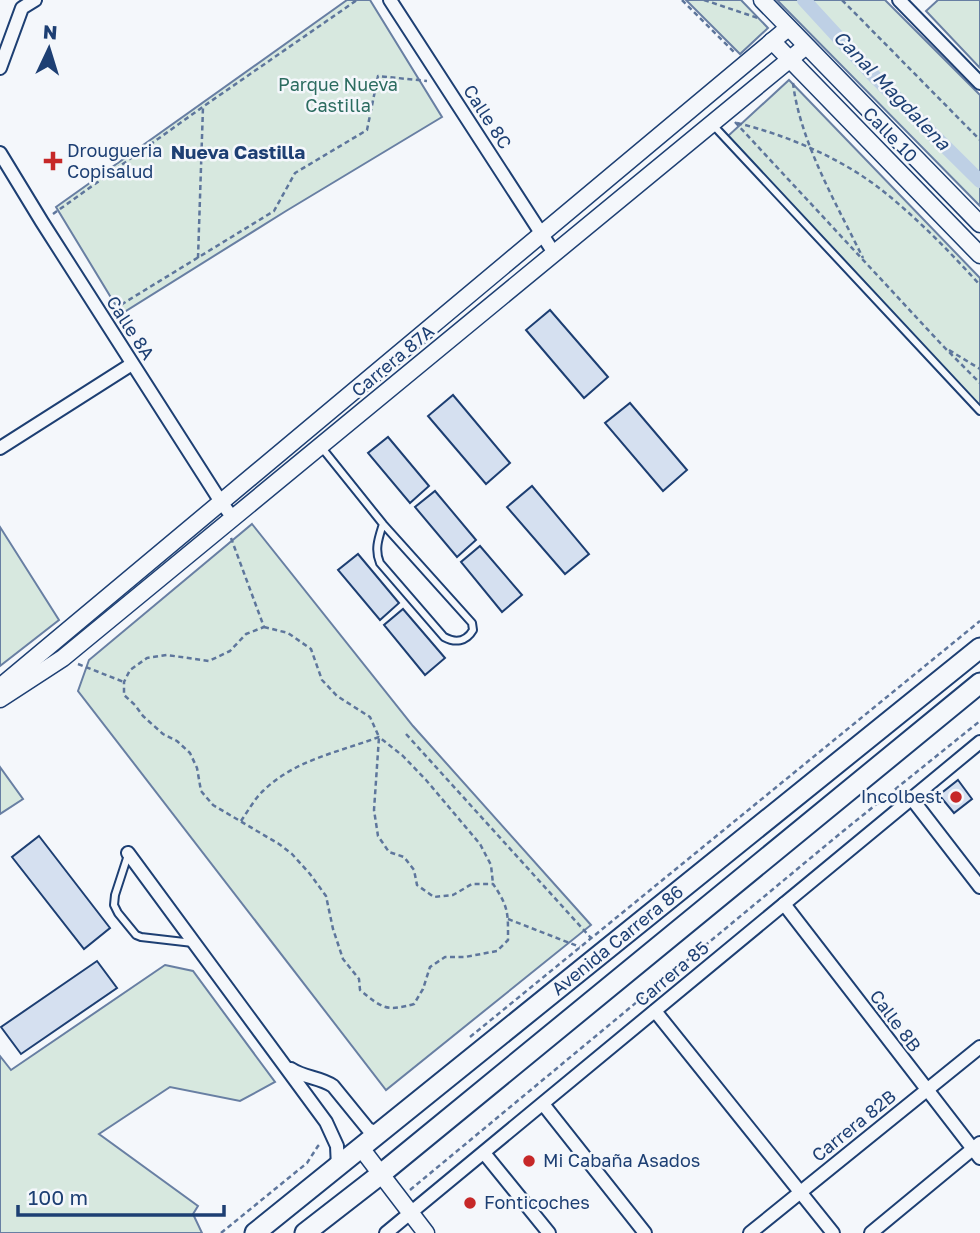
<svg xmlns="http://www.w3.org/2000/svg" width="980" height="1233" font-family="'Golos Text',sans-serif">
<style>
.green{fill:#d7e8df;stroke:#687fa3;stroke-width:2}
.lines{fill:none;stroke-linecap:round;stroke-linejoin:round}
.canal{stroke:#bed0e5;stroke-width:14}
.building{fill:#d5e0f0;stroke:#1d3f73;stroke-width:2}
.service-casing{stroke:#1d3f73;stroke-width:10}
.minor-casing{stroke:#1d3f73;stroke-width:16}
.tertiary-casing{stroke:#1d3f73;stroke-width:19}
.primary-casing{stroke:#1d3f73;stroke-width:23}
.path{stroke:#5e769c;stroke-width:2.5;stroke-dasharray:5 3.5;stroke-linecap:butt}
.service{stroke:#f4f7fb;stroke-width:6}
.minor{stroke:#f4f7fb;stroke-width:12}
.tertiary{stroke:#f4f7fb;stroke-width:16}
.primary{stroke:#f4f7fb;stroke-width:19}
.poi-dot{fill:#c62828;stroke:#f4f7fb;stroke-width:2.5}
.labels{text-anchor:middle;stroke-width:5;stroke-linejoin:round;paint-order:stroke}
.park-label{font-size:18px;fill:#2c6c60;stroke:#f4f7fb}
.street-label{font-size:18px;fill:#1d3f73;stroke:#f4f7fb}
.poi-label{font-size:18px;fill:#1d3f73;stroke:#f4f7fb;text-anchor:start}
.water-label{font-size:19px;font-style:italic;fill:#1d3f73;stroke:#f4f7fb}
.neighbourhood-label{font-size:19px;font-weight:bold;fill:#1d3f73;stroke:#f4f7fb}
</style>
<rect width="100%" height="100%" fill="#f4f7fb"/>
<g class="green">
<path d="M347 0H370L442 117 286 211 121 314 56 207Z"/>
<path d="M686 0H741L768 28 740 54Z"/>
<path d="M777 0H885L980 95V206Z"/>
<path d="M938 0H980V68L926 11Z"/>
<path d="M789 80 980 278V411L728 136Z"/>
<path d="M252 524 413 726 591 925 386 1090 78 691 89 660Z"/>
<path d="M0 527 59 620 0 666Z"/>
<path d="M0 767 23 799 0 814Z"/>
<path d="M165 965 193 971 275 1082 240 1101 170 1087 99 1134 198 1206 193 1214 202 1233H0V1056L11 1070Z"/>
</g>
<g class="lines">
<path class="canal" d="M804 0 872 74 980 181"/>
</g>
<g class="building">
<path d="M550 310 608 377 584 398 526 330Z"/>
<path d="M453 395 510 463 486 484 428 416Z"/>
<path d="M630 403 687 470 663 491 605 423Z"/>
<path d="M388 437 429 486 410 503 368 453Z"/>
<path d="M532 486 589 554 565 574 507 507Z"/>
<path d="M435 491 476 540 457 557 415 507Z"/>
<path d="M480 546 522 595 502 612 461 562Z"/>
<path d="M358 554 399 603 380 620 338 570Z"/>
<path d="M403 609 445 658 425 675 384 625Z"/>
<path d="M958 780 972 799 954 813 939 795Z"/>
<path d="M39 836 110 928 84 949 12 857Z"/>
<path d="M97 961 117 988 21 1054 1 1027Z"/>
</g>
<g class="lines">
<g class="service-casing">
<g id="service">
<path d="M713 125 980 411"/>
<path d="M322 448 383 524 472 623 473 630C466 642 455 643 444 637L380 563C374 549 379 537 383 524"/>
<path d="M128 855 115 895 114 905 118 913 136 935 141 937 193 943"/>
</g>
</g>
<g class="minor-casing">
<g id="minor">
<path d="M390 0 554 253"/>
<path d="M899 0 980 83"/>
<path d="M0 68 22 8 35 0"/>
<path d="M0 153 42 222 221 502 233 518"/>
<path d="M0 448 132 364"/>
<path d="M912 799 980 887"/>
<path d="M128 853 326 1122 337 1146 338 1167"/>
<path d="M784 904 980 1158"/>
<path d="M655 1011 833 1233"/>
<path d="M291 1069C304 1078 320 1077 333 1086L368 1129 379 1134"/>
<path d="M543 1104 645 1233"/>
<path d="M484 1153 549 1233"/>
<path d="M386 1233 980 742"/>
<path d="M750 1233 980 1047"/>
<path d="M871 1233 980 1143"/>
</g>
</g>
<g class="tertiary-casing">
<g id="tertiary">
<path d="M762 0 980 224"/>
<path d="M772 41 980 255"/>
<path d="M0 687 788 28"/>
<path d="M0 699 63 658 806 46"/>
<path d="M361 1148 426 1233"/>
</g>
</g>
<g class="primary-casing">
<g id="primary">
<path id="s1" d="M255 1233 980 648"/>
<path d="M305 1233 381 1174 980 683"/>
</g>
</g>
<g class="path">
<path d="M682 0 736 54"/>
<path d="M704 0 758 18"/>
<path d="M842 0 980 140"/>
<path d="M793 83C800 142 837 205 863 258"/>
<path d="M735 122 943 346 980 383"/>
<path d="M737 123C787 135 843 159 883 191 918 219 950 252 980 285"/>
<path d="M53 214 204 106 357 0"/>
<path d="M198 258 203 107"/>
<path d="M114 309 274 211 295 173 367 130 378 76 427 81"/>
<path d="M949 350 980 369"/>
<path d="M231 538 264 627"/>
<path d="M264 627 288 633 311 649 322 680 337 696 370 717 379 737 374 810 378 836 389 852 404 857 414 870 417 885 434 897 453 895 472 884H493C509 907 508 914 508 940L497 951 465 957H445L430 967 423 989 414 1004C386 1012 382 1008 360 990L359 979 343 959 333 929 326 896 310 874 292 854 279 844 213 805 201 791 197 768 190 753 177 741 163 734 143 716 135 705 124 695V682L130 670 147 658 167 655 209 661 230 651 246 634Z"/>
<path d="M78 664 124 682"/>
<path d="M406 734 591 938"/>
<path d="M241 821C248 811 255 798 264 790 295 760 339 752 379 737L403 756 426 780 480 844 491 865 493 884"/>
<path d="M508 919 580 947"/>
<path d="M470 1037 980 621"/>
<path d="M410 1190 842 832 980 721"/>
<path d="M221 1233 307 1163 318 1146 321 1143"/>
</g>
<use href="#service" class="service"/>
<use href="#minor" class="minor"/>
<use href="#tertiary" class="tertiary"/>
<use href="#primary" class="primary"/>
</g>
<g class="poi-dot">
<path d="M49.5 150.5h7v7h7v7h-7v7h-7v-7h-7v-7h7z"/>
<circle cx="956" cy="797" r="7"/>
<circle cx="529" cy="1161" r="7"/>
<circle cx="470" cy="1203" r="7"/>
</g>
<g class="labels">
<g class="park-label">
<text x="338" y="91">Parque Nueva<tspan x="338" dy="21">Castilla</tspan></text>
</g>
<g class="street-label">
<text transform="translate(487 117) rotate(57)" y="6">Calle 8C</text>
<text transform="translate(890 135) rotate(46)" y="6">Calle 10</text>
<text transform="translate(130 328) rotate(57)" y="6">Calle 8A</text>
<text transform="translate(393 361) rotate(-40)" y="6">Carrera 87A</text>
<text dy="6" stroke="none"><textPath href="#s1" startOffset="466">Avenida Carrera 86</textPath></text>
<text transform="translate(672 974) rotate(-40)" y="6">Carrera 85</text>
<text transform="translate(895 1021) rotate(53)" y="6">Calle 8B</text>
<text transform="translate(854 1126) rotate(-39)" y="6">Carrera 82B</text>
</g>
<g class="poi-label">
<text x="67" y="157">Drougueria<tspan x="67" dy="21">Copisalud</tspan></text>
<text x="942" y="803" text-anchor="end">Incolbest</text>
<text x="543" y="1167">Mi Cabaña Asados</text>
<text x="484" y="1209">Fonticoches</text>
</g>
<g class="water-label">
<text transform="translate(892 90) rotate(46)" y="7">Canal Magdalena</text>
</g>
<g class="neighbourhood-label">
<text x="238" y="159">Nueva Castilla</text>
</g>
</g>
<g transform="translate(49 49) rotate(4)" stroke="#f4f7fb" stroke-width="5" paint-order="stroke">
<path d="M0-5L12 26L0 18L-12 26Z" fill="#1d3f73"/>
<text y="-10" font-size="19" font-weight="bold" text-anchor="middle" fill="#1d3f73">N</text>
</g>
<path d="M18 1205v10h206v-10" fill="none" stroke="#1d3f73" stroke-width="3.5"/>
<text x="28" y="1205" font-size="21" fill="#1d3f73" stroke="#f4f7fb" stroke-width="5" paint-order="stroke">100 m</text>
</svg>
